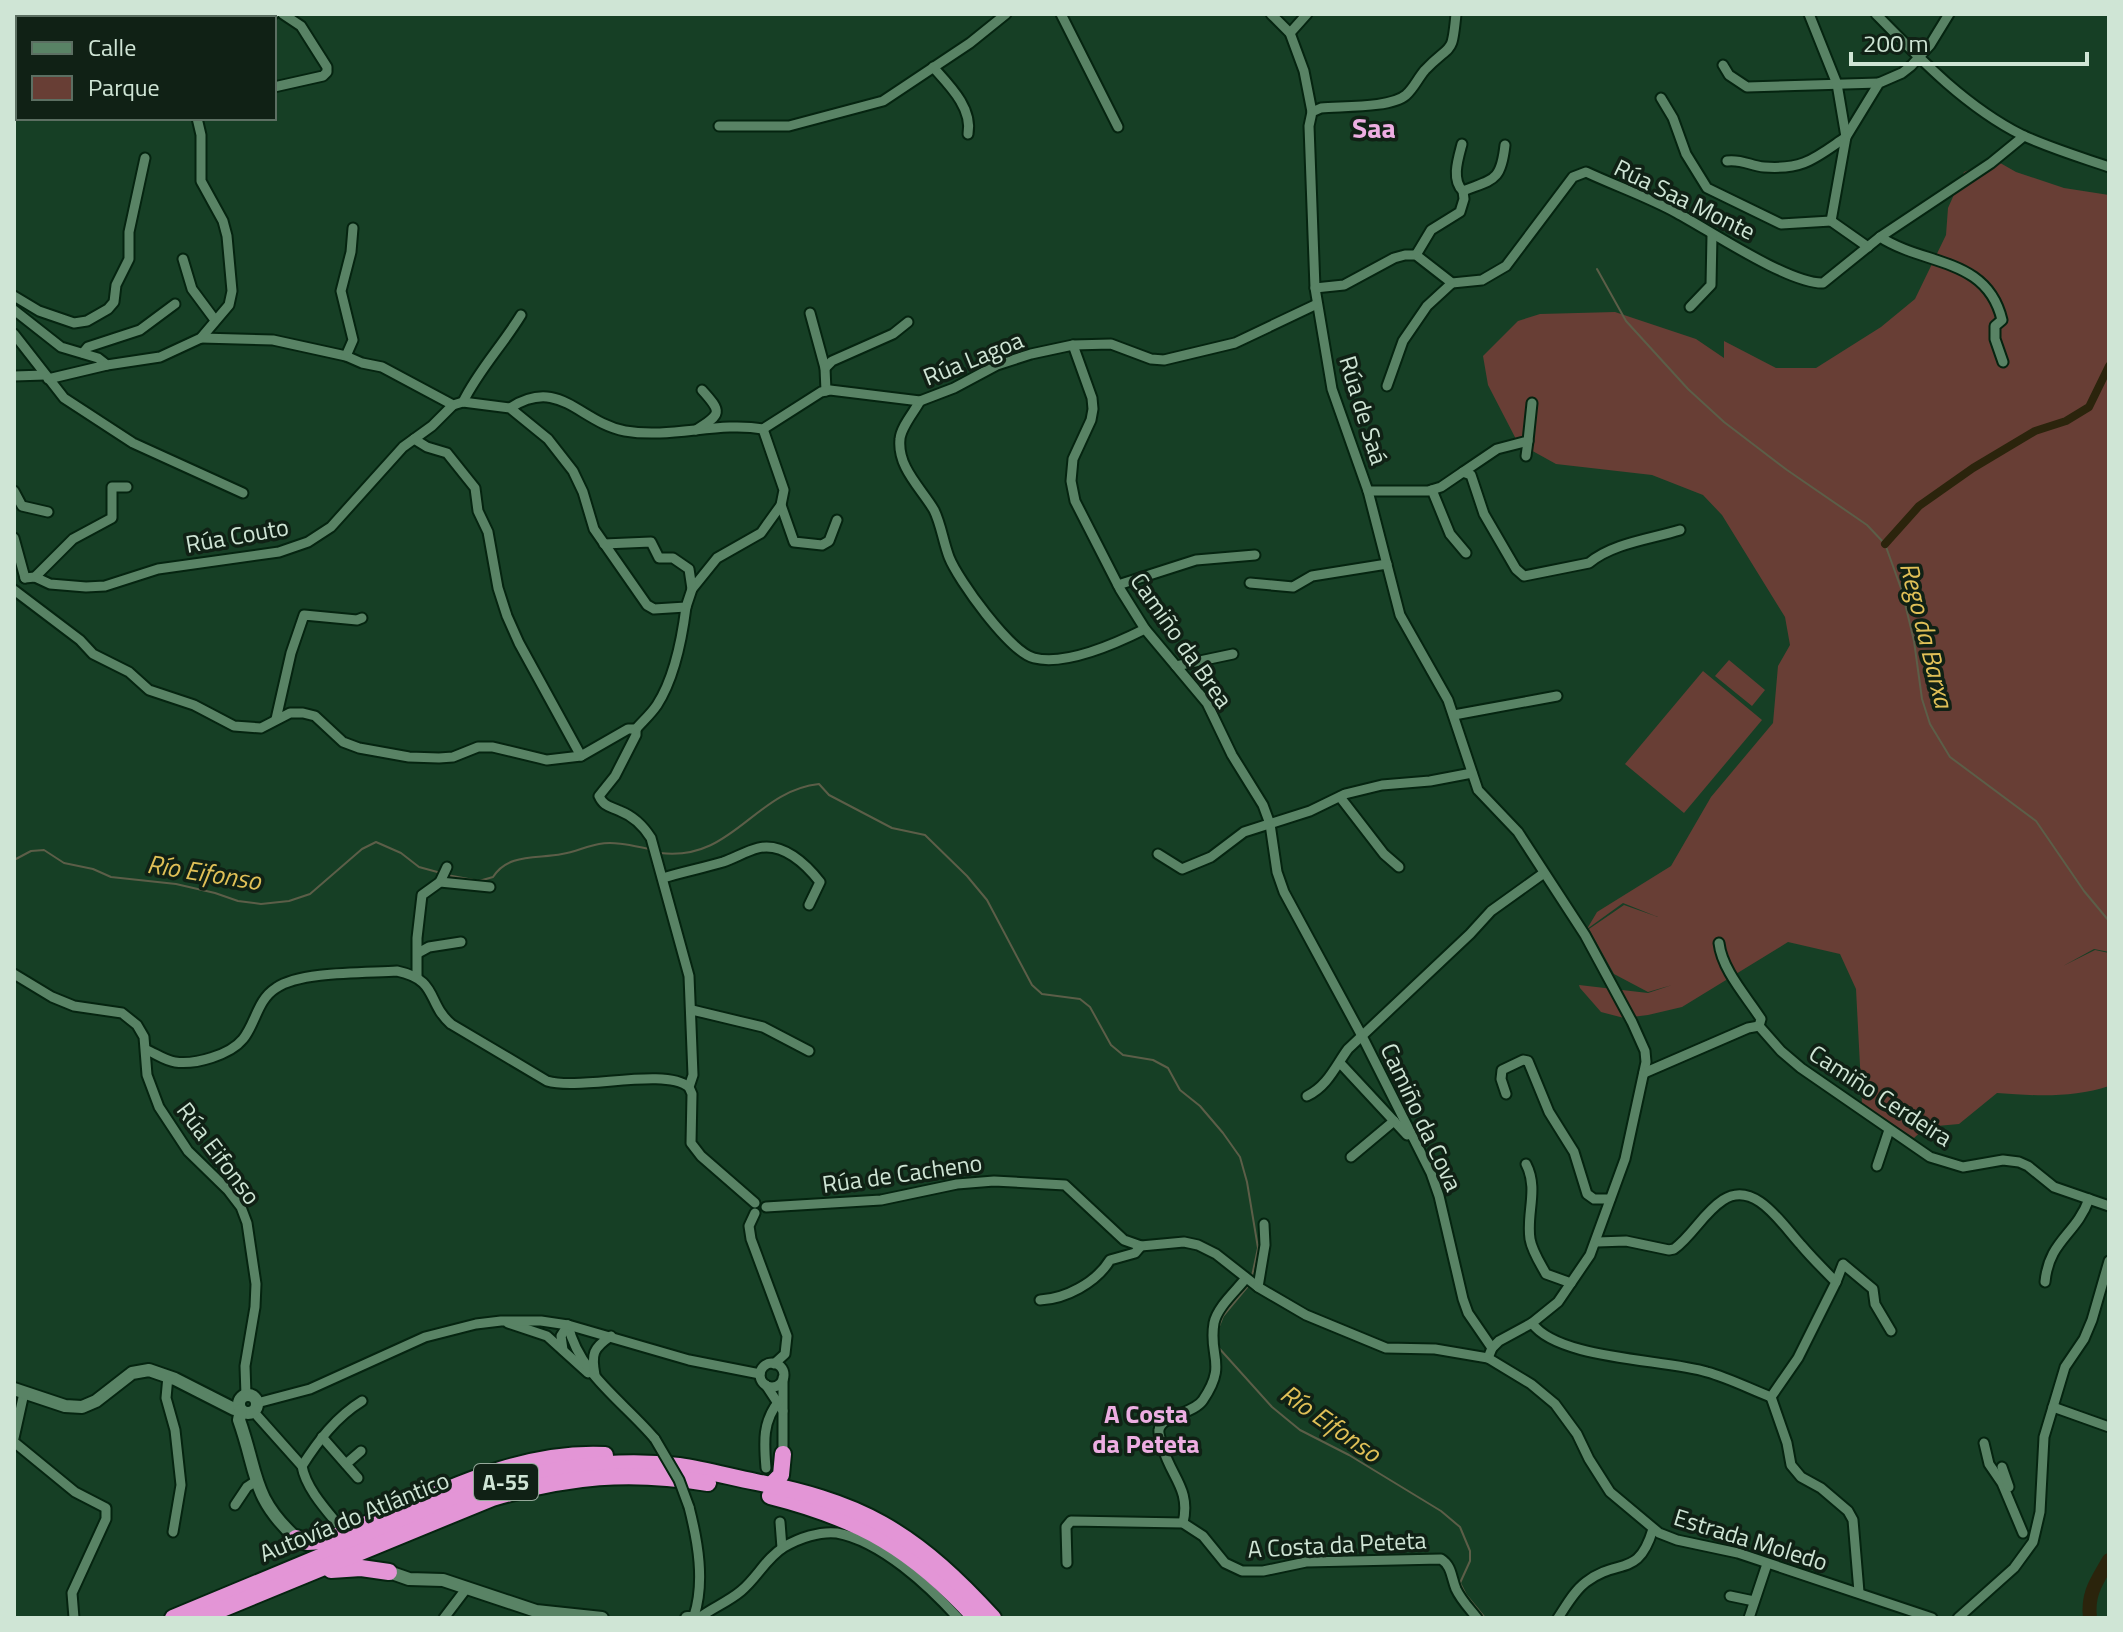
<svg xmlns="http://www.w3.org/2000/svg" width="2123" height="1632" viewBox="0 0 2123 1632" font-family="'Titillium Web',sans-serif">
  <style>
    .green { fill: #683e35 }
    .lines { fill: none; stroke-linecap: round; stroke-linejoin: round }
    .stream { stroke: #5c5e48; stroke-width: 2 }
    .canal { stroke: #2b240c; stroke-width: 8 }
    .river { stroke: #2b240c; stroke-width: 14 }
    .street-casing { stroke: #052410; stroke-width: 13 }
    .secondary-casing { stroke: #052410; stroke-width: 16 }
    .highway-casing { stroke: #052410; stroke-width: 20 }
    .street { stroke: #598365; stroke-width: 9 }
    .secondary { stroke: #598365; stroke-width: 12 }
    .highway { stroke: #e395d6; stroke-width: 16 }
    .street-bridge-casing { stroke: #052410; stroke-width: 13; stroke-linecap: butt }
    .street-bridge { stroke: #598365; stroke-width: 9 }
    .labels { text-anchor: middle; dominant-baseline: central; stroke-width: 7; stroke-linejoin: round; paint-order: stroke }
    .shield { fill: #102115; stroke: #96aa9b; stroke-width: 2 }
    .shield-label { font-size: 22px; font-weight: bold; fill: #cfe5d5 }
    .street-label { font-size: 24px; fill: #cfe5d5; stroke: #102115 }
    .water-label { font-size: 26px; font-style: italic; fill: #e0c057; stroke: #102115 }
    .neighbourhood-label { font-size: 26px; font-weight: bold; fill: #edaee2; stroke: #102115 }
    .quarter-label { font-size: 28px; font-weight: bold; fill: #edaee2; stroke: #102115 }
  </style>
  <rect width="100%" height="100%" fill="#163f25"/>
  <g class="green">
    <path d="M1995,160l21,12 48,16 45,7v757l-15,-3 -31,17 32,-16 14,3v133c-36,12 -74,10 -112,7l-38,31 -33,3 -12,11 -52,-34 -6,-115 -16,-35 -52,-12 -106,65 -34,8 -24,3 -23,-6 -21,-24 -1,-3 69,8 24,-8 -24,7 -34,-18 -25,-45 35,-24 34,12 -35,-14 -36,26 10,-17 74,-46 40,-69 62,-74 5,-57 12,-21 -5,-28 -63,-102 -19,-20 -51,-20 -96,-11 -38,-21 -30,-58 -5,-29 35,-35 22,-7 75,-2 81,27 28,19v-17l52,27h40l65,-41 34,-28 31,-64 2,-27 16,-36z"/>
    <path d="M1729,660l36,30 -13,16 -37,-30z"/>
    <path d="M1703,671l59,49 -78,93 -59,-49z"/>
  </g>
  <g class="lines">
    <g class="stream">
      <path d="M1597,269l29,52 62,68 36,33 63,48 80,55 18,19 17,47 12,50 8,58 8,25 20,33 86,64 48,70 25,30"/>
      <path d="M660,853c73,9 94,-62 159,-69l10,11 63,33 33,7 42,41 20,24 45,85 10,9 38,5 10,8 21,38 12,10 30,5 15,8 12,22 20,16 23,27 17,24 7,25 11,66 -6,28"/>
      <path d="M14,860l17,-9 13,-1 20,13 29,6 18,8 65,7 39,9 23,8 23,3 28,-3 21,-7 52,-45 14,-7 25,11 18,14 22,6"/>
      <path d="M447,875l32,6 14,-4c15,-24 44,-18 69,-23 13,-2 25,-8 37,-10 16,-3 35,2 51,5"/>
      <path d="M1218,1329l5,-13 25,-30"/>
      <path d="M1218,1347l54,60 28,23 49,25 92,56 19,16 10,24v10l-10,22 6,12 19,23"/>
    </g>
    <path class="canal" d="M1885,544l34,-38 54,-38 62,-37 31,-10 23,-14 20,-41"/>
    <path class="river" d="M2090,1618c-3,-25 7,-37 19,-58"/>
    <g class="street-casing">
      <g id="street">
        <path d="M1061,14l57,113"/>
        <path d="M1271,14l19,19 14,38 8,41"/>
        <path d="M1456,14c-4,43 -4,28 -31,56 -7,8 -11,18 -19,25 -15,13 -63,11 -85,13l-9,4 -3,14 6,162 17,101 36,102 32,124 48,85 30,90 40,42 67,103 47,87 13,29 1,11 -21,97 -35,96 -32,47 -26,21 -33,18 -7,7 -4,10"/>
        <path d="M1876,14c44,45 90,93 146,121 28,13 58,22 87,32"/>
        <path d="M14,15l8,3"/>
        <path d="M258,18l16,-4"/>
        <path d="M1290,33l17,-19"/>
        <path d="M1723,65l6,10 18,12 132,-4"/>
        <path d="M933,67c16,18 40,41 35,67"/>
        <path d="M14,86l1,1"/>
        <path d="M274,87l49,-11 4,-4v-5l-26,-41 -18,-12"/>
        <path d="M1661,98l12,20 13,36 21,34 74,36 50,-3"/>
        <path d="M719,126h70l94,-25 87,-58 36,-29"/>
        <path d="M1462,144c-4,15 -11,36 1,47"/>
        <path d="M1727,161c15,-2 24,5 37,6 40,3 51,-9 82,-30l-9,-53 -28,-70"/>
        <path d="M1880,237c45,29 107,20 122,83l-7,6v13l8,23"/>
        <path d="M1868,247l-37,-26 15,-84 33,-54 23,-10 9,-7 19,-21 19,-31"/>
        <path d="M1416,255l15,-25 29,-18 4,-13 -1,-8c30,-12 38,-9 42,-46"/>
        <path d="M183,259l9,30 23,31"/>
        <path d="M1315,288l29,-3 50,-27 11,-3h11l36,28 30,-3 24,-14 67,-89 13,-5c30,14 62,25 91,41 32,17 112,71 146,70l57,-46 111,-74 33,-27"/>
        <path d="M14,296l25,15 35,12 13,-2 21,-12 6,-7 2,-17 13,-26v-27l16,-74"/>
        <path d="M1690,307l21,-22 1,-50"/>
        <path d="M14,310l47,37 37,11 9,7"/>
        <path d="M810,313l15,55 1,23"/>
        <path d="M14,334l50,64 69,45 110,50"/>
        <path d="M201,338l72,2 73,16 16,7 20,4 71,38 10,-3 47,6 38,31 25,32 10,21 11,37 53,76 7,4 32,-2 6,-18 25,-31 44,-25 20,-28 3,-15 -21,-61"/>
        <path d="M1073,345l19,53 1,11 -2,11 -18,39 -2,22 4,20 45,88 25,40 62,74 25,52 31,50 7,19 7,48 7,20 78,144 69,137 8,23 24,103 5,14 24,35"/>
        <path d="M83,353l5,-6 52,-17 35,-26"/>
        <path d="M346,356l7,-16 -12,-49 10,-39 2,-24"/>
        <path d="M825,368l7,-7 61,-27 15,-12"/>
        <path d="M14,376l31,-1"/>
        <path d="M48,379l59,-14 53,-8 41,-19 28,-33 3,-14 -5,-55 -4,-15 -22,-40v-46l-4,-17"/>
        <path d="M1387,386l16,-45 24,-35 25,-23"/>
        <path d="M920,401c-6,11 -19,26 -20,38 -3,28 21,49 34,71 7,14 9,31 15,47 9,23 61,95 85,101 32,8 83,-15 111,-29"/>
        <path d="M463,402c15,-31 39,-56 58,-87"/>
        <path d="M510,408c50,-32 69,14 115,23 46,8 94,-10 138,-2l58,-37 9,-2 90,11 34,-13 43,-23 34,-11 42,-9 38,-1 40,15 13,1 71,-17 82,-39"/>
        <path d="M696,430c26,-16 26,-18 6,-40"/>
        <path d="M414,439l13,8 20,6 28,35 3,23 10,21 10,56 9,28 12,27 62,113"/>
        <path d="M1526,456l2,-15"/>
        <path d="M1463,472l34,-23 31,-8 4,-38"/>
        <path d="M1432,490l18,44 16,19"/>
        <path d="M14,491l8,15 26,6"/>
        <path d="M1368,491h60l13,-4 22,-15 8,3 13,39 32,55 8,7 65,-13c24,-20 62,-24 91,-33"/>
        <path d="M781,505l13,37 28,3 7,-4 8,-21"/>
        <path d="M14,538l11,40"/>
        <path d="M604,544l47,-2 8,16h14l16,11 3,20"/>
        <path d="M35,577l38,-38 39,-21v-31h15"/>
        <path d="M25,578l10,-1 15,7 36,3 19,-1 53,-17 121,-17 29,-10 23,-15 72,-80 29,-21 21,-21"/>
        <path d="M1250,583l43,4 19,-11 75,-12"/>
        <path d="M1118,585l78,-25 59,-5"/>
        <path d="M14,590l66,50 13,14 36,18 20,18 45,15 40,21 27,2 29,-15h13l12,3 28,26 16,6 50,9 30,1 14,-1 25,-10h15l54,13 34,-4 47,-27h8v6l-21,41 -16,20c5,11 11,10 21,15 13,5 24,16 31,27l38,138 4,99 -4,12 3,7 -1,49 10,13 54,47"/>
        <path d="M1176,666l57,-12"/>
        <path d="M1454,715l103,-19"/>
        <path d="M276,719l15,-66 13,-38 53,5 5,-2"/>
        <path d="M636,729c7,-8 15,-15 21,-24 18,-28 25,-66 29,-98"/>
        <path d="M1340,797l44,57 15,13"/>
        <path d="M1158,854l24,15 29,-12 33,-25 66,-21 35,-17 37,-9 48,-4 42,-8"/>
        <path d="M663,878c19,-6 40,-10 60,-16 12,-4 23,-11 35,-14 25,-6 48,16 62,34l-11,23"/>
        <path d="M440,882l7,-15"/>
        <path d="M1719,943c3,27 28,54 42,76l-2,7"/>
        <path d="M418,953l11,-6 32,-5"/>
        <path d="M14,974l38,23 22,9 48,7 15,12 7,12 3,38 12,32 29,44 40,39 13,17 6,16 9,61 -1,23 -10,59 1,29"/>
        <path d="M417,977v-39l5,-43 18,-13 50,5"/>
        <path d="M692,1010l71,17 46,24"/>
        <path d="M147,1050c9,4 19,11 28,12 20,3 55,-7 68,-23 13,-16 14,-39 33,-51 24,-17 91,-15 121,-17 42,9 29,31 54,53l96,57c33,10 117,-14 142,6"/>
        <path d="M1341,1064l66,71"/>
        <path d="M1644,1073l104,-45 11,-2 22,25 20,17 129,89 33,10 40,-7 16,2 9,4 26,21 55,19"/>
        <path d="M1506,1094l-5,-15 1,-9 21,-10 5,1 21,51 25,40 13,42 7,5h16"/>
        <path d="M1307,1096c21,-10 29,-31 41,-47l122,-115 21,-23 53,-38"/>
        <path d="M1351,1157l43,-36"/>
        <path d="M1526,1164c13,25 0,49 4,75 2,12 10,24 16,35l25,9"/>
        <path d="M1877,1166l12,-36"/>
        <path d="M766,1207l115,-7 76,-16 37,-3 71,4 59,55 17,6 43,-4 14,3 18,9 42,33 48,28 80,33 49,1 53,9 43,26 24,20 22,30 12,25 21,33 49,41 18,7 61,13 194,65"/>
        <path d="M755,1213l-6,13 2,13 36,97 -2,18 -11,10"/>
        <path d="M1836,1282l7,-18 30,25 2,15 16,27"/>
        <path d="M2045,1282c4,-42 31,-47 44,-83"/>
        <path d="M1258,1287l7,-42 -1,-21"/>
        <path d="M1040,1300c25,-1 56,-17 70,-40l25,-7 6,-7"/>
        <path d="M508,1323l39,13 41,37"/>
        <path d="M1532,1323c26,37 134,36 175,49 22,6 43,17 64,25l27,-39 38,-76c-12,-12 -24,-24 -35,-37 -18,-19 -46,-66 -78,-45 -20,13 -30,35 -49,49l-5,1 -43,-9 -29,1"/>
        <path d="M568,1325c11,49 56,77 87,114"/>
        <path d="M563,1350l-2,-14 7,-11"/>
        <circle cx="772" cy="1375" r="12"/>
        <path d="M595,1375c-4,-21 -2,-27 16,-39"/>
        <path d="M168,1376l-2,22 9,32 6,55 -8,47"/>
        <path d="M766,1385l17,26v43"/>
        <path d="M1771,1397l16,46 4,22 10,12 20,11 27,23 5,9 6,72"/>
        <path d="M257,1403l53,-14 115,-52 51,-13 25,-3h40l27,4 121,35 71,14"/>
        <path d="M2053,1407l56,20"/>
        <path d="M253,1411l49,55"/>
        <path d="M783,1411v-33"/>
        <path d="M322,1437l36,41"/>
        <path d="M14,1438l10,-45"/>
        <path d="M14,1442l61,50 31,16v11l-34,74 2,25"/>
        <path d="M1984,1443l5,21 13,19 21,50"/>
        <path d="M346,1464l15,-13"/>
        <path d="M2002,1467l7,20"/>
        <path d="M766,1468c-2,-25 -4,-46 13,-67"/>
        <path d="M235,1505l12,-18 9,-6"/>
        <path d="M689,1507c9,35 16,75 5,109"/>
        <path d="M780,1522l2,26"/>
        <path d="M1183,1523c8,-34 -12,-46 -20,-75 -1,-6 -5,-13 -4,-18 2,-15 35,-16 44,-30 25,-37 5,-43 11,-77 3,-16 23,-33 32,-45"/>
        <path d="M345,1533c-15,-19 -39,-43 -43,-67 16,-25 34,-49 60,-65"/>
        <path d="M1067,1563l-1,-36 5,-6 112,2 20,13 22,27 17,8h21l43,-9 135,-3c11,7 10,18 15,30 5,11 14,20 21,29"/>
        <path d="M1730,1596l24,5"/>
        <path d="M444,1618l22,-29"/>
        <path d="M699,1618c13,-10 29,-16 42,-27 16,-13 25,-33 43,-44 15,-9 36,-16 53,-14 44,8 92,53 121,85"/>
        <path d="M1558,1618c8,-12 16,-27 28,-36 33,-25 52,-3 67,-53"/>
        <path d="M1749,1618l18,-54"/>
        <path d="M1958,1618l56,-50 19,-26 7,-30 4,-75 21,-70 19,-28 8,-19 17,-59"/>
      </g>
    </g>
    <g class="secondary-casing">
      <g id="secondary">
        <path d="M14,1389l51,17 17,1 14,-6 36,-28 17,-3 26,9 59,30 5,-2"/>
        <circle cx="248" cy="1404" r="9"/>
        <path d="M241,1410l-2,10c19,53 12,77 57,118"/>
        <path d="M389,1572l20,7 34,1 93,31 66,7"/>
        <path d="M687,1618h10"/>
      </g>
    </g>
    <g class="highway-casing">
      <g id="highway">
        <path d="M771,1485l10,-10 2,-21"/>
        <path d="M770,1496c91,23 143,53 206,122"/>
        <path d="M296,1538l11,4 16,-1c94,-33 180,-91 282,-86"/>
        <path d="M331,1570l30,-2 28,4"/>
        <path d="M173,1618l315,-131c62,-19 125,-29 191,-21 26,4 52,11 77,16 44,9 87,20 126,42 43,24 78,58 111,94"/>
        <path d="M200,1618l292,-120c77,-22 136,-28 216,-15"/>
      </g>
    </g>
    <use href="#street" class="street"/>
    <use href="#secondary" class="secondary"/>
    <use href="#highway" class="highway"/>
    <g class="street-bridge-casing">
      <path id="street-bridge" d="M655,1439l24,41 10,27"/>
    </g>
    <use href="#street-bridge" class="street-bridge"/>
  </g>
  <g class="labels">
    <rect class="shield" x="474" y="1464" width="64" height="36" rx="6"/>
    <g class="shield-label">
      <text x="506" y="1482">A-55</text>
    </g>
    <g class="street-label">
      <text transform="translate(1685 199) rotate(26)">Rúa Saa Monte</text>
      <text transform="translate(973 358) rotate(-22)">Rúa Lagoa</text>
      <text transform="translate(1364 410) rotate(73)">Rúa de Saá</text>
      <text transform="translate(237 535) rotate(-10)">Rúa Couto</text>
      <text transform="translate(1182 640) rotate(55)">Camiño da Brea</text>
      <text transform="translate(1881 1095) rotate(33)">Camiño Cerdeira</text>
      <text transform="translate(1422 1117) rotate(65)">Camiño da Cova</text>
      <text transform="translate(219 1153) rotate(53)">Rúa Eifonso</text>
      <text transform="translate(902 1173) rotate(-8)">Rúa de Cacheno</text>
      <text transform="translate(354 1516) rotate(-22)">Autovía do Atlántico</text>
      <text transform="translate(1751 1539) rotate(17)">Estrada Moledo</text>
      <text transform="translate(1337 1544) rotate(-3)">A Costa da Peteta</text>
    </g>
    <g class="water-label">
      <text transform="translate(1927 635) rotate(76)">Rego da Barxa</text>
      <text transform="translate(204 872) rotate(9)">Río Eifonso</text>
      <text transform="translate(1331 1423) rotate(35)">Río Eifonso</text>
    </g>
    <g class="neighbourhood-label">
      <text x="1146" y="1413">A Costa<tspan x="1146" dy="30">da Peteta</tspan></text>
    </g>
    <g class="quarter-label">
      <text x="1374" y="127">Saa</text>
    </g>
  </g>
  <rect width="2123" height="1632" fill="none" stroke="#cfe5d5" stroke-width="32"/>
  <rect x="16" y="16" width="260" height="104" fill="#102115" stroke="#5c6f62" stroke-width="2"/>
  <rect x="32" y="42" width="40" height="12" fill="#598365" stroke="#5c6f62" stroke-width="2"/>
  <text x="88" y="56" font-size="24" fill="#cfe5d5">Calle</text>
  <rect x="32" y="76" width="40" height="24" fill="#683e35" stroke="#5c6f62" stroke-width="2"/>
  <text x="88" y="96" font-size="24" fill="#cfe5d5">Parque</text>
  <path d="M1851 52v12h236v-12" fill="none" stroke="#cfe5d5" stroke-width="4"/>
  <text x="1863" y="52" font-size="24" fill="#cfe5d5" stroke="#102115" stroke-width="6" paint-order="stroke">200 m</text>
</svg>
